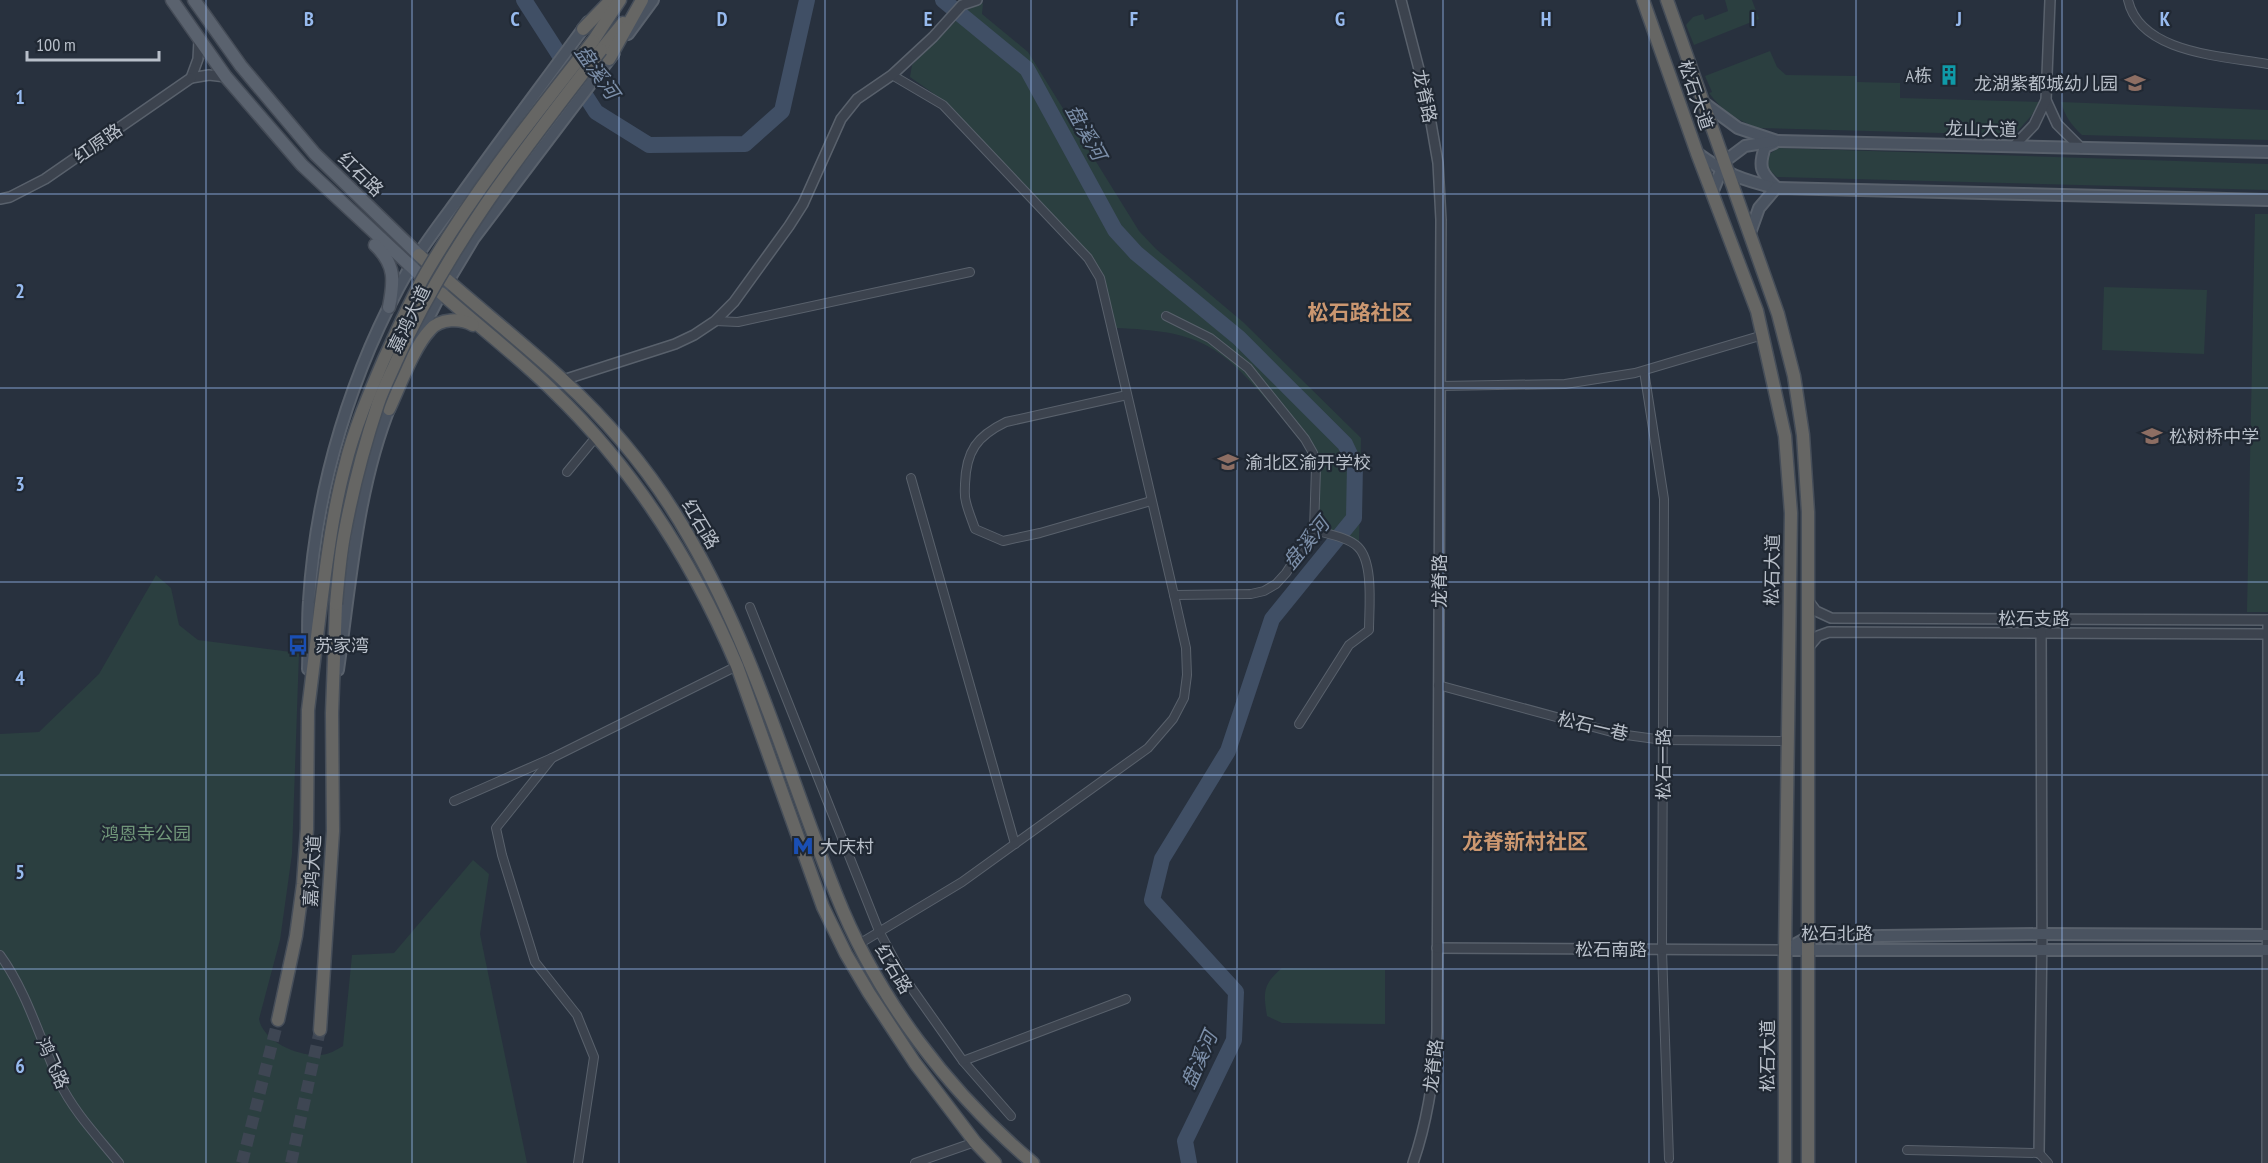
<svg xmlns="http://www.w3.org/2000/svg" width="2268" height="1163" viewBox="0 0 2268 1163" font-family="'PT Sans Narrow','Noto Sans SC',sans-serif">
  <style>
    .green { fill: #2b3f40 }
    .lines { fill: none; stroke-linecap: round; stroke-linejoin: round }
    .river { stroke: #404f65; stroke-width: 16 }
    .trunk-tunnel { stroke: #3e4653; stroke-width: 12; stroke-dasharray: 12 6; stroke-linecap: butt }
    .minor-casing { stroke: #59616c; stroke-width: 10 }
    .tertiary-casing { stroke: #59616c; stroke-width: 12 }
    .secondary-casing { stroke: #59616c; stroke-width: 14 }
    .primary-casing { stroke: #454c57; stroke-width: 15 }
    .trunk-casing { stroke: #464e59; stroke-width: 15 }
    .minor { stroke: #3c434e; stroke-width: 8 }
    .tertiary { stroke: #3c434e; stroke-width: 9 }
    .secondary { stroke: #4a5360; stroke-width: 10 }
    .primary { stroke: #5a626e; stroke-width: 12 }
    .trunk { stroke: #666664; stroke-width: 12 }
    .trunk-bridge-casing { stroke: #464e59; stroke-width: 15; stroke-linecap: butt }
    .trunk-bridge { stroke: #666664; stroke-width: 12 }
    .grid { fill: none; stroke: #97baee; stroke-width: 1.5; stroke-opacity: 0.55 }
    .labels { text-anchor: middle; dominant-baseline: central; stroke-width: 4.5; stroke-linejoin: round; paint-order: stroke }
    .poi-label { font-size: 18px; fill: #b8bfc9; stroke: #202833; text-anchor: start }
    .street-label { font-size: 18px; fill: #b8bfc9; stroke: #202833 }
    .park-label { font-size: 18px; fill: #71977a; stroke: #202833 }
    .water-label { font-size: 20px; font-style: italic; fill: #7c8fa9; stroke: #202833 }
    .quarter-label { font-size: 21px; font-weight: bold; fill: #cb9770; stroke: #202833 }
    .grid-label { font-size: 20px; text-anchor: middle; font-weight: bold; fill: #97baee; stroke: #202833; stroke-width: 4.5; stroke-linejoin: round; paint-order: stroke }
  </style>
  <rect width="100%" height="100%" fill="#28313e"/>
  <g class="green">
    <path d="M1725,0h27l7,19 -65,26 -8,-20 7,-8 10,-3 2,6 23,-9z"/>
    <path d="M983,3l-1,11 46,38 111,179 17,18 87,73 118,116 -2,103 -49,-14c1,-23 7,-52 -2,-73 -7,-19 -23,-33 -36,-48 -53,-63 -74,-75 -157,-78l-12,-50 -159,-177 -34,-24 2,-12 55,-55z"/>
    <path d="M1770,51l7,16 9,8 71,1v6l43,1v15l139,4 -7,13 -18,20 -256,-7c-21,-8 -36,-17 -49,-35l3,-1 -7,-16z"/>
    <path d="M2061,102l207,8v30l-186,-5c-11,-10 -17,-19 -21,-33z"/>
    <path d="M1778,148l490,16v26l-491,-13 -9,-8v-14z"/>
    <path d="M2255,214h13v398h-21z"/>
    <path d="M2104,287l103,3 -3,64 -102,-4z"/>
    <path d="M156,575l15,13 8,37 19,15 101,13 -7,201 -12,86 -21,79c4,23 41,38 62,36 9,-1 15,-5 22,-9l9,-91 42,-2 79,-93 16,14 -9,60 47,229h-527v-429l39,-2 60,-58z"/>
    <path d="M1282,968l103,2v54l-103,-1 -15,-7c-4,-24 -4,-32 15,-48z"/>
  </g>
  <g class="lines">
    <g class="river">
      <path d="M524,0l72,112 53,33 96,-1 37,-33 25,-111"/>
      <path d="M943,0l84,69 88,161 21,23 103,85 106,106 10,21 -1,53 -82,101 -44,132 -66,108 -10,41 84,92 -2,48 -49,101 4,22"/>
    </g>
    <g class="trunk-tunnel">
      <path d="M242,1163l36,-143"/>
      <path d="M291,1163l29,-133"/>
    </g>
    <g class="minor-casing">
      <g id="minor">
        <path d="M2128,0c12,54 96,56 140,64"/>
        <path d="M1166,316l44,22 38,30 57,71 8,14 3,15 -2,62 -28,43 -10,11 -12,7 -13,3 -77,1"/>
        <path d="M715,321l23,1 232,-50"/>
        <path d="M1644,371l20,128 -2,451 7,209"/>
        <path d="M1440,386l125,-2 70,-11 128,-38"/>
        <path d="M1127,395l-121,27c-29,14 -40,29 -41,62 0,6 -1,12 1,18 2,9 6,18 9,27l28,12 37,-8 111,-32"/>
        <path d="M567,472l29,-35"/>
        <path d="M911,478l104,366"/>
        <path d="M750,607l129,324 24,45 60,85 48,55"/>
        <path d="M1438,685l181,49 44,6 126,1"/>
        <path d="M1299,724l50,-79 20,-15c0,-22 5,-67 -11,-83 -10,-10 -31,-13 -44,-17"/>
        <path d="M552,758l-56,70 6,27 33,107 42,53 17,42 -16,106"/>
        <path d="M454,801l98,-43 185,-92"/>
        <path d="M859,944l103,-62 186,-134 25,-29 11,-21 3,-23 -1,-27 -12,-53 -74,-317 -12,-20 -145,-153 -51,-30"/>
        <path d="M0,955c27,37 40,84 59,126 14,30 39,56 60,82"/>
        <path d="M963,1061l163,-62"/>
        <path d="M1907,1150l132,3 9,10"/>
        <path d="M915,1163l60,-21"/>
      </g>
    </g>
    <g class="tertiary-casing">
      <g id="tertiary">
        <path d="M1401,0l26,100 11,63 3,57 -4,812c-3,45 -9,88 -24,131"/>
        <path d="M199,40l-1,19 -7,19 18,-3 17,2"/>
        <path d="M2046,100l11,24 24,24"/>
        <path d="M2014,146l20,-21 12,-25 4,-100"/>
        <path d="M0,199l10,-2 35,-18 146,-101"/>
        <path d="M563,380l112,-36 19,-9 21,-14 19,-19 55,-76 14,-22 38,-85 16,-20 35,-24 41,-38 29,-32 15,-5"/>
        <path d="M1807,599l9,12 15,7 437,2"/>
        <path d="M1807,649l11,-13 11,-4 439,2"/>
        <path d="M1437,948l348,2"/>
        <path d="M2039,1153l3,-219 -1,-316"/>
        <path d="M2267,1163l1,-543"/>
      </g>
    </g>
    <g class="secondary-casing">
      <g id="secondary">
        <path d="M628,34l25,-34"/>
        <path d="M1704,103l34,25 39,13 491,11"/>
        <path d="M1774,143l-9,4c-7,20 -4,26 11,40"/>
        <path d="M1697,153c29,21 45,27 79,35"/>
        <path d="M1712,193l13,-32 20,-15 29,-5"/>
        <path d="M1750,233l9,-25 17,-20 492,12"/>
        <path d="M416,342l25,-49 33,-55 140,-185"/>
        <path d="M308,669c1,-22 -1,-45 1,-68 7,-115 43,-232 100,-332 15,-25 33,-48 50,-71 42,-59 86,-117 129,-176"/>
        <path d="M338,670c13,-89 19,-183 53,-266"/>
        <path d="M1785,950l23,-13 234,-3 226,1"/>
        <path d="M1785,950h483"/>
      </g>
    </g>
    <g class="primary-casing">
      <g id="primary">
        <path d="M172,0l54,77 76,88 129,120"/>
        <path d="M194,0l47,66 74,88 104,101"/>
        <path d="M375,245c21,20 19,36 14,62"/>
      </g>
    </g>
    <g class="trunk-casing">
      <g id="trunk">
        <path d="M1643,0l54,153 60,158 28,125 6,77 -6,437v213"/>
        <path d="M1667,0l111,314 16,62 9,59 5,77v651"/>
        <path d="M583,29l28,-29"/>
        <path d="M593,41l27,-41"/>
        <path d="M601,50l22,-27"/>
        <path d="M609,59l33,-59"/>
        <path d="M419,255c47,43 97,82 144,125 49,45 93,99 126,157 65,112 99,237 147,357 41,104 112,197 197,269"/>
        <path d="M441,293c37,33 78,64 113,99 80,77 140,172 183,274l86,241 23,47 23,39 46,70 60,79 20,21"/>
        <path d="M389,409c11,-23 24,-61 41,-79 10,-12 31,-12 43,-5"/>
        <path d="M278,1020l18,-84 7,-52 4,-55 1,-119 13,-106"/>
        <path d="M320,1030l13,-199 -1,-118 4,-109"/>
      </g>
    </g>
    <use href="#minor" class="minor"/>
    <use href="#tertiary" class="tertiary"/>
    <use href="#secondary" class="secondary"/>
    <use href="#primary" class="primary"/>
    <use href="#trunk" class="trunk"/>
    <g class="trunk-bridge-casing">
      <g id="trunk-bridge">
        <path d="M321,604c6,-46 12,-93 24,-138 9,-37 24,-72 39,-107 13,-28 26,-58 42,-86 47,-81 109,-158 167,-232"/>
        <path d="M336,604c2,-23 4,-46 8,-68 8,-44 20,-90 34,-132 5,-15 12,-28 18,-42 50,-114 129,-214 205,-312"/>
      </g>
    </g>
    <use href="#trunk-bridge" class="trunk-bridge"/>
  </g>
  <path class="grid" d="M206,0v1163M412,0v1163M619,0v1163M825,0v1163M1031,0v1163M1237,0v1163M1443,0v1163M1649,0v1163M1856,0v1163M2062,0v1163M0,194h2268M0,388h2268M0,582h2268M0,775h2268M0,969h2268"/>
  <defs>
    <g id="building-bare" transform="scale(1.62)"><path d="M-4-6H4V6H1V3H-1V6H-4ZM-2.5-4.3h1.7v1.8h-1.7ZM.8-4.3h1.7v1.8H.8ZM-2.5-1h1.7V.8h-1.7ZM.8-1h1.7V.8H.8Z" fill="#0f9aa8" stroke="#202833" stroke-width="2.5" paint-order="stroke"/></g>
    <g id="school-bare" transform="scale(1.62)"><path d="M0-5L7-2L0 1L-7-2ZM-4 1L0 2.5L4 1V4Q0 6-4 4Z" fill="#8d6e63" stroke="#202833" stroke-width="2.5" paint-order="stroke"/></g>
    <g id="bus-bare" transform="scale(1.62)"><path d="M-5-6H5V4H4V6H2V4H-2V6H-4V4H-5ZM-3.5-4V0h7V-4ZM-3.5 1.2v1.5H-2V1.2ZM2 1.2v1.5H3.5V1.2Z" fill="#1a4fb4" stroke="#202833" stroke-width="2.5" paint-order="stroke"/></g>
    <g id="metro-bare" transform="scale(1.62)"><path d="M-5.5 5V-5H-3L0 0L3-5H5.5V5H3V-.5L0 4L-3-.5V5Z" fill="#1a4fb4" stroke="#202833" stroke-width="2.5" paint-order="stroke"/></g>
  </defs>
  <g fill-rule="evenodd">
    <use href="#building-bare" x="1949" y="75"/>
    <use href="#school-bare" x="2135" y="83"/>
    <use href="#school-bare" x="2152" y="436"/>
    <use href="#school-bare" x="1228" y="462"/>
    <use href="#bus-bare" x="298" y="645"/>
    <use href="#metro-bare" x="803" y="846"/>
  </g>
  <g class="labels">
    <g class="poi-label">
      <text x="1932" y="75" text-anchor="end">A栋</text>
      <text x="2118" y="83" text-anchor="end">龙湖紫都城幼儿园</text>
      <text x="2169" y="436">松树桥中学</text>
      <text x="1245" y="462">渝北区渝开学校</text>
      <text x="315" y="645">苏家湾</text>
      <text x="820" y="846">大庆村</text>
    </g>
    <g class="street-label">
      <text transform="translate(1696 95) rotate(71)">松石大道</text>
      <text transform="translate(1425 96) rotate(78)">龙脊路</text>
      <text transform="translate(1981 129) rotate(1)">龙山大道</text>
      <text transform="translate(98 143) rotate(-35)">红原路</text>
      <text transform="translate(361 174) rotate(44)">红石路</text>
      <text transform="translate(409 319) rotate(-64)">嘉鸿大道</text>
      <text transform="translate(701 524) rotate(59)">红石路</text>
      <text transform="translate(1772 570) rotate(-89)">松石大道</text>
      <text transform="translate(1439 581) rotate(-90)">龙脊路</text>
      <text x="2034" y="618">松石支路</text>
      <text transform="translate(1593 726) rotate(13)">松石一巷</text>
      <text transform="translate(1663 764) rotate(-90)">松石一路</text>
      <text transform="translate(312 871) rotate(-87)">嘉鸿大道</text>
      <text x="1837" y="933">松石北路</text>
      <text x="1611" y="949">松石南路</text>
      <text transform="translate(894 969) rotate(59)">红石路</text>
      <text transform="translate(1767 1056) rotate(-90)">松石大道</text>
      <text transform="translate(53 1063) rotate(66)">鸿飞路</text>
      <text transform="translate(1433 1066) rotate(-84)">龙脊路</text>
    </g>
    <g class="park-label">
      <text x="146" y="833">鸿恩寺公园</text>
    </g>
    <g class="water-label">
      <text transform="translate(597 72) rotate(55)">盘溪河</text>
      <text transform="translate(1086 132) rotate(61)">盘溪河</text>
      <text transform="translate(1306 543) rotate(-51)">盘溪河</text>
      <text transform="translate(1199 1060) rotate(-66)">盘溪河</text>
    </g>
    <g class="quarter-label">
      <text x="1360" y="312">松石路社区</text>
      <text x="1525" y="841">龙脊新村社区</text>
    </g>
  </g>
  <g class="grid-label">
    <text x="309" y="26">B</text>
    <text x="515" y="26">C</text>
    <text x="722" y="26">D</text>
    <text x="928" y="26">E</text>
    <text x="1134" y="26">F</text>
    <text x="1340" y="26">G</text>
    <text x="1546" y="26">H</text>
    <text x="1753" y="26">I</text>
    <text x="1959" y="26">J</text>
    <text x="2165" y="26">K</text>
    <text x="20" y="104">1</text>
    <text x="20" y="298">2</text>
    <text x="20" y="491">3</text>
    <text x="20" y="685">4</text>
    <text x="20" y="879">5</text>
    <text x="20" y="1073">6</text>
  </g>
  <path d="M27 51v9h132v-9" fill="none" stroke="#b8bfc9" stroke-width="3"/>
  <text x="36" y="51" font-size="18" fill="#b8bfc9" stroke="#202833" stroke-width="4.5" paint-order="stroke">100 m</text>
</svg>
